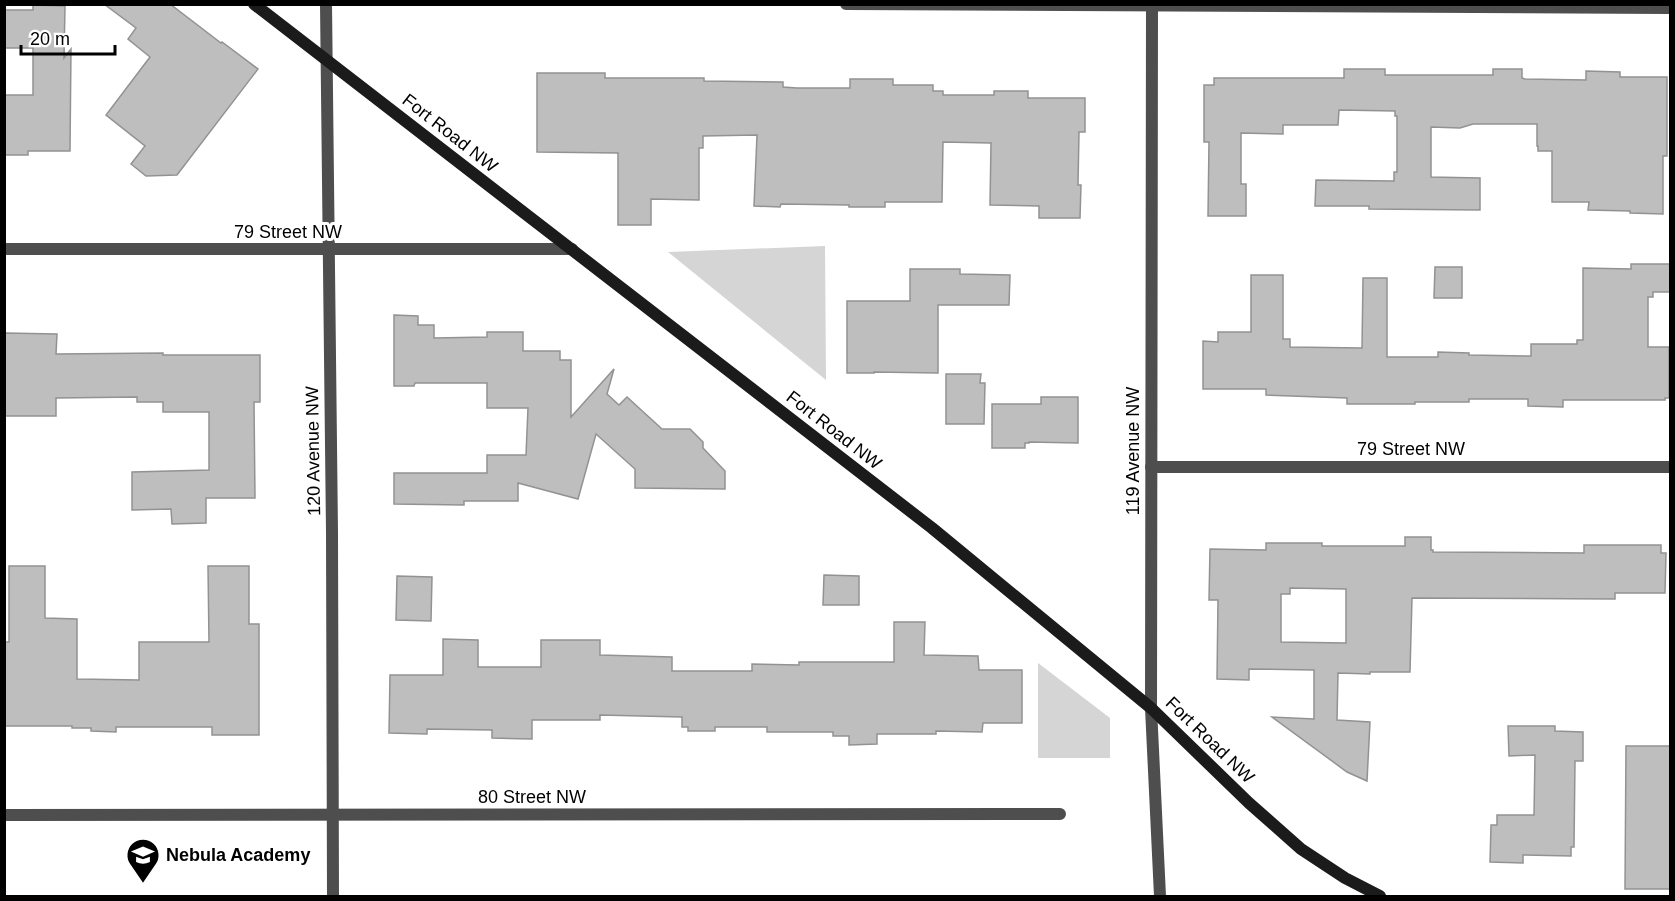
<svg xmlns="http://www.w3.org/2000/svg" width="1675" height="901" viewBox="0 0 1675 901" font-family="Arial,sans-serif">
  <style>
    .green { fill: #d5d5d5 }
    .building { fill: #bebebe; stroke: #929292; stroke-width: 1.5; fill-rule: evenodd }
    .lines { fill: none; stroke-linecap: round; stroke-linejoin: round }
    .street { stroke: #4e4e4e; stroke-width: 12 }
    .secondary { stroke: #1b1b1b; stroke-width: 12 }
    .labels { text-anchor: middle; dominant-baseline: central; stroke-width: 6; stroke-linejoin: round; paint-order: stroke }
    .street-label { font-size: 18px; fill: #000; stroke: #fff }
    .poi-label { font-size: 18px; font-weight: bold; fill: #000; stroke: #fff; text-anchor: start }
  </style>
  <rect width="100%" height="100%" fill="#fff"/>
  <g class="green">
    <path d="M825,246l1,134 -158,-128z"/>
    <path d="M1038,663l72,55v40h-72z"/>
  </g>
  <g class="building">
    <path d="M104,4h66l51,39 1,-1 36,27 -81,106 -31,1 -15,-12 14,-18 -39,-31 44,-58 -22,-18 8,-11z"/>
    <path d="M33,5l32,1 -1,52 7,-9 -1,102h-42v4h-24v-60h29v-47h-29v-38h29z"/>
    <path d="M1344,69h41v6h108v-6h29v9l3,1 61,1v-9l34,1v5h47v79h-4v58l-33,-1v-2l-42,-1 1,-8h-37v-51h-14v-5h-1v-22h-64l-13,4 -29,-1v50l49,1v32l-111,-1v-3h-54l1,-26 78,1v-9h3v-56h-2v-5l-56,-1 -1,15h-55v9l-42,-1v51h5v32h-38l1,-74h-5v-57h10v-7h130z"/>
    <path d="M537,73h68v5h99v3l79,1v5l14,1h53v-9h43v6h40v6h10v4h51v-4h34v7h57v34h-6l-1,53h3l-1,33h-41v-12l-49,-1 1,-62 -48,-1 -1,60h-57v5h-36v-2l-68,-1 -1,3 -26,-1 3,-71 -54,1v12h-4v52l-48,-1v26h-33v-72l-81,-1z"/>
    <path d="M1631,264h40v28h-18v5h-5v50h21v51h-4v2h-102v7l-35,-1v-7h-59v3h-54v2h-68v-6l-81,-3v-6h-63v-48l15,1v-10h33v-57h32v64h7v8l72,1 1,-70h24v79h51v-5l31,1v2l59,1h3v-12h46v-4h6v-72l48,1z"/>
    <path d="M1435,267h27v31h-28z"/>
    <path d="M910,269h50v5l50,1 -1,30h-71v68l-64,-1v1h-27v-72h63z"/>
    <path d="M394,315l24,1v9h16v13l53,-1v-5h36v19h37v9h11v57l43,-48 -7,25 12,11 8,-8 35,32h28l13,13v6l22,23v18l-90,-1v-19l-39,-35 -18,65 -60,-16v18h-54v4l-70,-1v-31h93v-18h39l2,-47h-41v-25h-72l-1,3h-20z"/>
    <path d="M4,333l53,1 -1,20 107,-1v2h97v47h-6l1,96h-49v25l-34,1 -1,-15 -39,1v-38l77,-2v-58h-46v-10h-26v-5l-81,1v18h-52z"/>
    <path d="M946,374h35l-1,9h5l-1,41h-38z"/>
    <path d="M1041,397h37v46l-49,-1v1h-4v5h-33v-44h49z"/>
    <path d="M1405,537h26v13h2v2l151,1v-8h77v8h5l-1,40h-50v6l-203,-1 -2,74h-40v2l-32,-1 -1,47 33,2 -3,59 -20,-9 -75,-55 42,2v-49l-65,-1v11l-32,-1 1,-79h-9l1,-51 56,1v-7h56v3h83zM1290,588l56,1v54l-65,-1v-48h9z"/>
    <path d="M9,566h36v52l32,1v60l62,1v-38h70l-1,-76h41v58h10v111h-47v-8h-96v5l-25,-1v-3h-19v-2h-68v-84h5z"/>
    <path d="M824,575l35,1v29h-36z"/>
    <path d="M397,576l35,1 -1,44 -35,-1z"/>
    <path d="M894,622h31l-1,33 54,1 1,14h43v53h-39l-1,9 -46,-1v3h-59v10l-28,1v-9h-16v-4h-66v-5h-52v4h-27v-4h-6v-10l-82,-2v5h-68v19l-40,-1v-8l-65,-1v5l-38,-1 1,-58h53v-36l35,1v27h63v-27h59v15l72,2v14h80v-7l47,1v-3h95z"/>
    <path d="M1508,726h47v5l28,1v29h-8l-1,86h-3v9l-48,-1v8l-33,-1 1,-37h6v-10h37l1,-60 -26,1z"/>
    <path d="M1626,746h45v143h-46z"/>
  </g>
  <g class="lines">
    <g class="street">
      <path d="M326,4l6,529 1,363"/>
      <path d="M846,4l824,4"/>
      <path d="M1152,4l-1,704 9,188"/>
      <path d="M4,249h568"/>
      <path d="M1151,467h519"/>
      <path d="M4,815l1056,-1"/>
    </g>
    <path class="secondary" d="M254,4l678,524 219,180 98,95 52,46 44,29 35,18"/>
  </g>
  <defs>
    <g id="school-pin" transform="scale(1.725)"><path d="M0 17L-7.5 6A9.5 9.5 0 1 1 7.5 6Z" fill="#000" stroke="#fff"/><path d="M0-5L7-2L0 1L-7-2ZM-4 1L0 2.5L4 1V4Q0 6-4 4Z" fill="#fff"/></g>
  </defs>
  <g fill-rule="evenodd">
    <use href="#school-pin" x="143" y="855"/>
  </g>
  <g class="labels">
    <g class="street-label">
      <text transform="translate(450 133) rotate(38)">Fort Road NW</text>
      <text x="288" y="232">79 Street NW</text>
      <text transform="translate(834 430) rotate(38)">Fort Road NW</text>
      <text x="1411" y="449">79 Street NW</text>
      <text transform="translate(313 451) rotate(-91)">120 Avenue NW</text>
      <text transform="translate(1133 451) rotate(-90)">119 Avenue NW</text>
      <text transform="translate(1210 740) rotate(44)">Fort Road NW</text>
      <text x="532" y="797">80 Street NW</text>
    </g>
    <g class="poi-label">
      <text x="166" y="855">Nebula Academy</text>
    </g>
  </g>
  <rect width="1675" height="901" fill="none" stroke="#000000" stroke-width="12"/>
  <path d="M21 45v9h94v-9" fill="none" stroke="#000000" stroke-width="3"/>
  <text x="30" y="45" font-size="18" fill="#000000" stroke="#ffffff" stroke-width="4.5" paint-order="stroke">20 m</text>
</svg>
